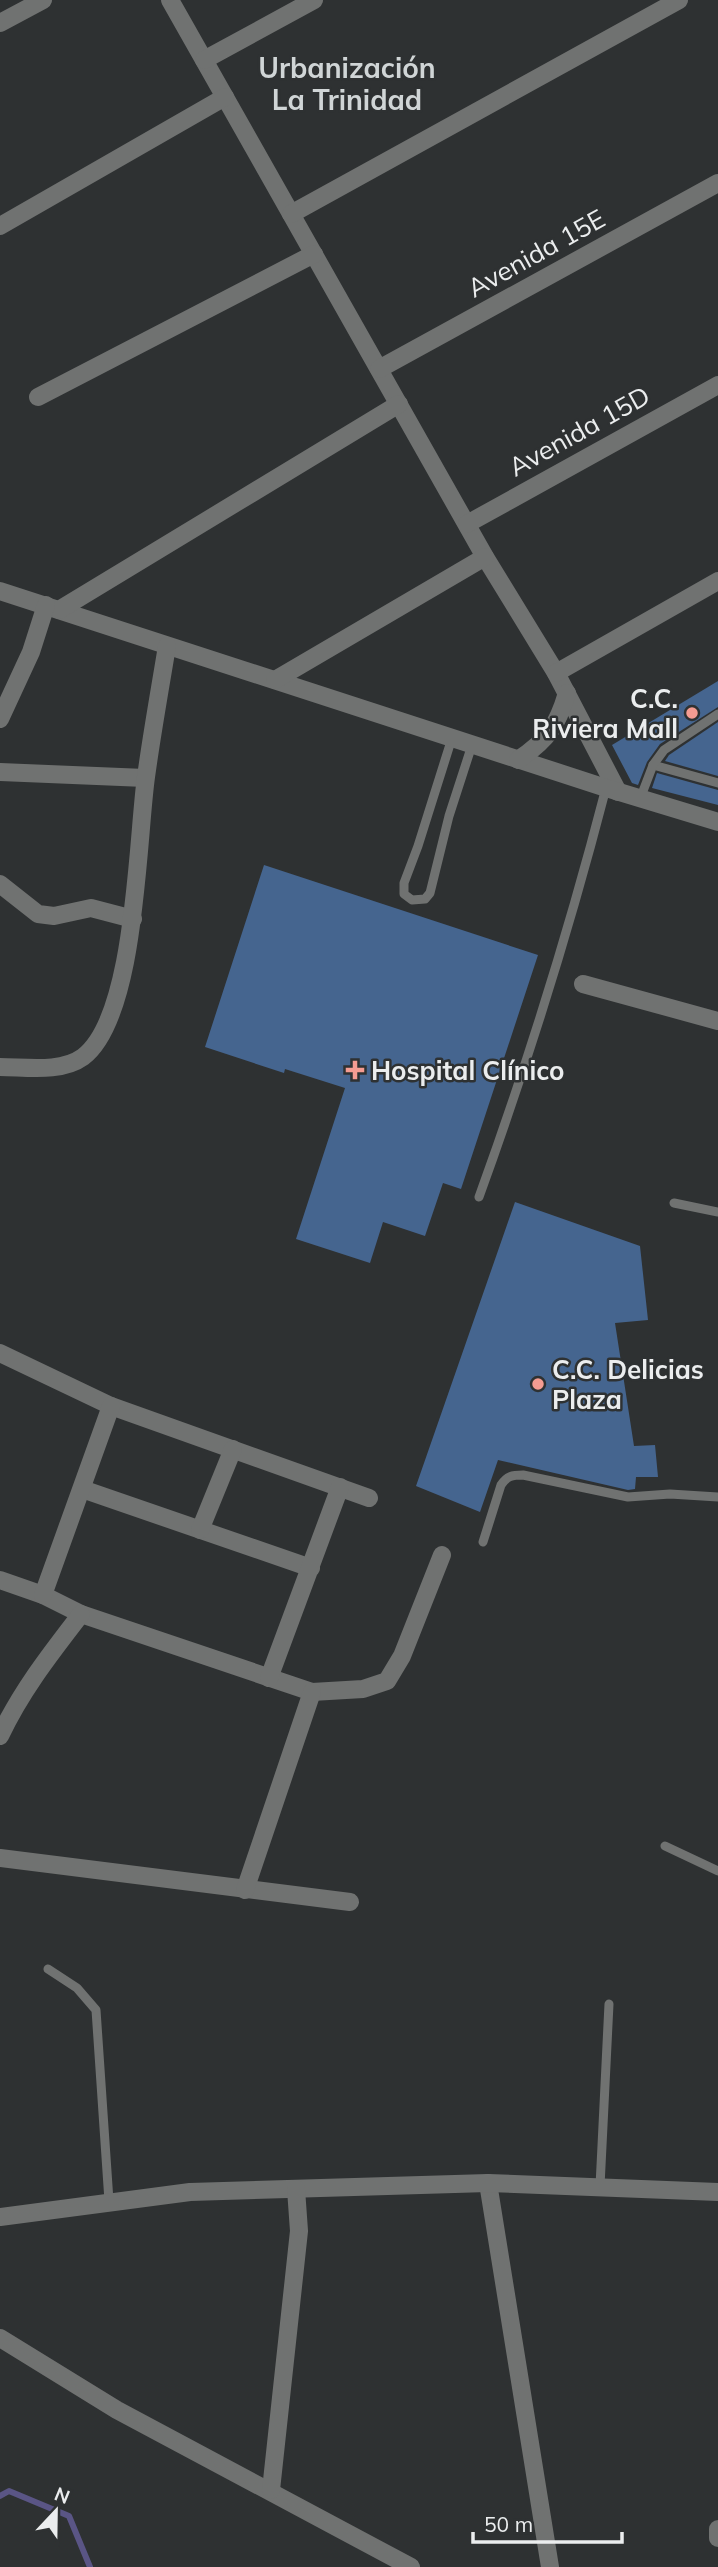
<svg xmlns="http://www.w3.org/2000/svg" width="718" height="2567" viewBox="0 0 718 2567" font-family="Mulish,sans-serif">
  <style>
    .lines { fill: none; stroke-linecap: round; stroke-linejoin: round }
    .stream { stroke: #5a5585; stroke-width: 6 }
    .building { fill: #45658f }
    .service { stroke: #707271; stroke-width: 9 }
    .minor { stroke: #707271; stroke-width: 18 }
    .poi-dot { fill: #f59c92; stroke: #2e3132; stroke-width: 2.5 }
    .labels { text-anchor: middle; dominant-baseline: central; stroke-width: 5; stroke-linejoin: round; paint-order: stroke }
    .street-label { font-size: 26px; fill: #ebedee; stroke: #2e3132 }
    .poi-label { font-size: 26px; font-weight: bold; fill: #ebedee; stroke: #2e3132; text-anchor: start }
    .neighbourhood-label { font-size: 28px; font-weight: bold; fill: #d0d5d6; stroke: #2e3132 }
  </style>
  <rect width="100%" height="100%" fill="#2e3132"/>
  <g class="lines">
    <path class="stream" d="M0,2496l9,-5 60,25 21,51"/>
  </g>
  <g class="building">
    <path d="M718,681v26l-58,37 -13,18 -9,23 -6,-2 -20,-38z"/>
    <path d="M718,722v54l-53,-15 4,-6z"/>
    <path d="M657,773l61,17v15l-66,-17z"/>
    <path d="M264,865l274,90 -77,234 -18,-6 -18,53 -42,-14 -13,41 -74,-24 49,-151 -60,-19 -1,4 -79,-26z"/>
    <path d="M515,1202l125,44 8,74 -33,3 19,123 21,-1 3,32h-22l-1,12 -7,1 -130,-30 -18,52 -64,-26z"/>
  </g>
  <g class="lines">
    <g class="service">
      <path d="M452,738l-34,108 -14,37v11l8,6 13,-1 5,-6 19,-77 23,-71"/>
      <path d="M653,765l65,18"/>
      <path d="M640,799l13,-34 11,-15 54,-36"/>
      <path d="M479,1197c49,-135 91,-270 127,-409"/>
      <path d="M674,1203l44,9"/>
      <path d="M483,1542l18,-57c6,-9 11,-10 22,-10l105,22 42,-3 48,3"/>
      <path d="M665,1846l53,25"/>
      <path d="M48,1969l29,19 19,22 13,191"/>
      <path d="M600,2186l9,-182"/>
    </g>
    <g class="minor">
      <path d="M170,0l315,557 71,116 62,119"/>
      <path d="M0,23l43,-23"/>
      <path d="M204,60l110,-60"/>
      <path d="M291,214l388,-214"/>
      <path d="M0,226l225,-129"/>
      <path d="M379,369l339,-186"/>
      <path d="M38,397l276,-143"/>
      <path d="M467,524l251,-139"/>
      <path d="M0,591l606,197 112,34"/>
      <path d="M59,610l340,-206"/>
      <path d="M556,673l162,-92"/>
      <path d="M275,680l210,-123"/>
      <path d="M0,719l31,-67 15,-47"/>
      <path d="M518,760c29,-20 39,-33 49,-67"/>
      <path d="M0,772l145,6"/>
      <path d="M0,884l38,30 16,2 37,-8 42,11"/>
      <path d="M583,984l135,37"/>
      <path d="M0,1067c26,0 61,6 83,-10 53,-40 54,-216 63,-280 6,-44 14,-88 21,-131"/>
      <path d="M0,1353l111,53 258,92"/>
      <path d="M82,1489l229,79"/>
      <path d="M200,1530l33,-81"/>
      <path d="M0,1580l43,15 38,19 231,78 51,-3 24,-8 15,-25 40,-101"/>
      <path d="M43,1595l68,-189"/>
      <path d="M269,1678l71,-191"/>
      <path d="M0,1736c21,-45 51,-83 81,-122"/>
      <path d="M0,1858l350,44"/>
      <path d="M245,1890l67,-198"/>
      <path d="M488,2183l62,384"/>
      <path d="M0,2217l190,-25 298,-9 230,9"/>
      <path d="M0,2338l117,72 294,157"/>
      <path d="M271,2490l28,-259 -3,-42"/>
      <path d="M718,2529v9"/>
    </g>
  </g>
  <g class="poi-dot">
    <circle cx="692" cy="713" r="7"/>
    <path d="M351.5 1059.5h7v7h7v7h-7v7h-7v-7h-7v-7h7z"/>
    <circle cx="538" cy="1384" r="7"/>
  </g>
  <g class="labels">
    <g class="street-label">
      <text transform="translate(536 253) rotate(-29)">Avenida 15E</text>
      <text transform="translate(579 431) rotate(-29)">Avenida 15D</text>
    </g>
    <g class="poi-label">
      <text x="678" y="698" text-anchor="end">C.C.<tspan x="678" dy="30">Riviera Mall</tspan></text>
      <text x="371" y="1070">Hospital Clínico</text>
      <text x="552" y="1369">C.C. Delicias<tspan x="552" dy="30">Plaza</tspan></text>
    </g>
    <g class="neighbourhood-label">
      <text x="347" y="67">Urbanización<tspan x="347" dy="32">La Trinidad</tspan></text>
    </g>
  </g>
  <g transform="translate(56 2511) rotate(22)" stroke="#2e3132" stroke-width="5" paint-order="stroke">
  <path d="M0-5L12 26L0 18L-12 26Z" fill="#ebedee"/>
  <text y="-10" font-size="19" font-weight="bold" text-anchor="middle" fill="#ebedee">N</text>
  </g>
  <path d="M473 2532v10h149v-10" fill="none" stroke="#ebedee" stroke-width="3.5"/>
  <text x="484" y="2532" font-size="21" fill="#ebedee" stroke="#2e3132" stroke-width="5" paint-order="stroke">50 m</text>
</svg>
